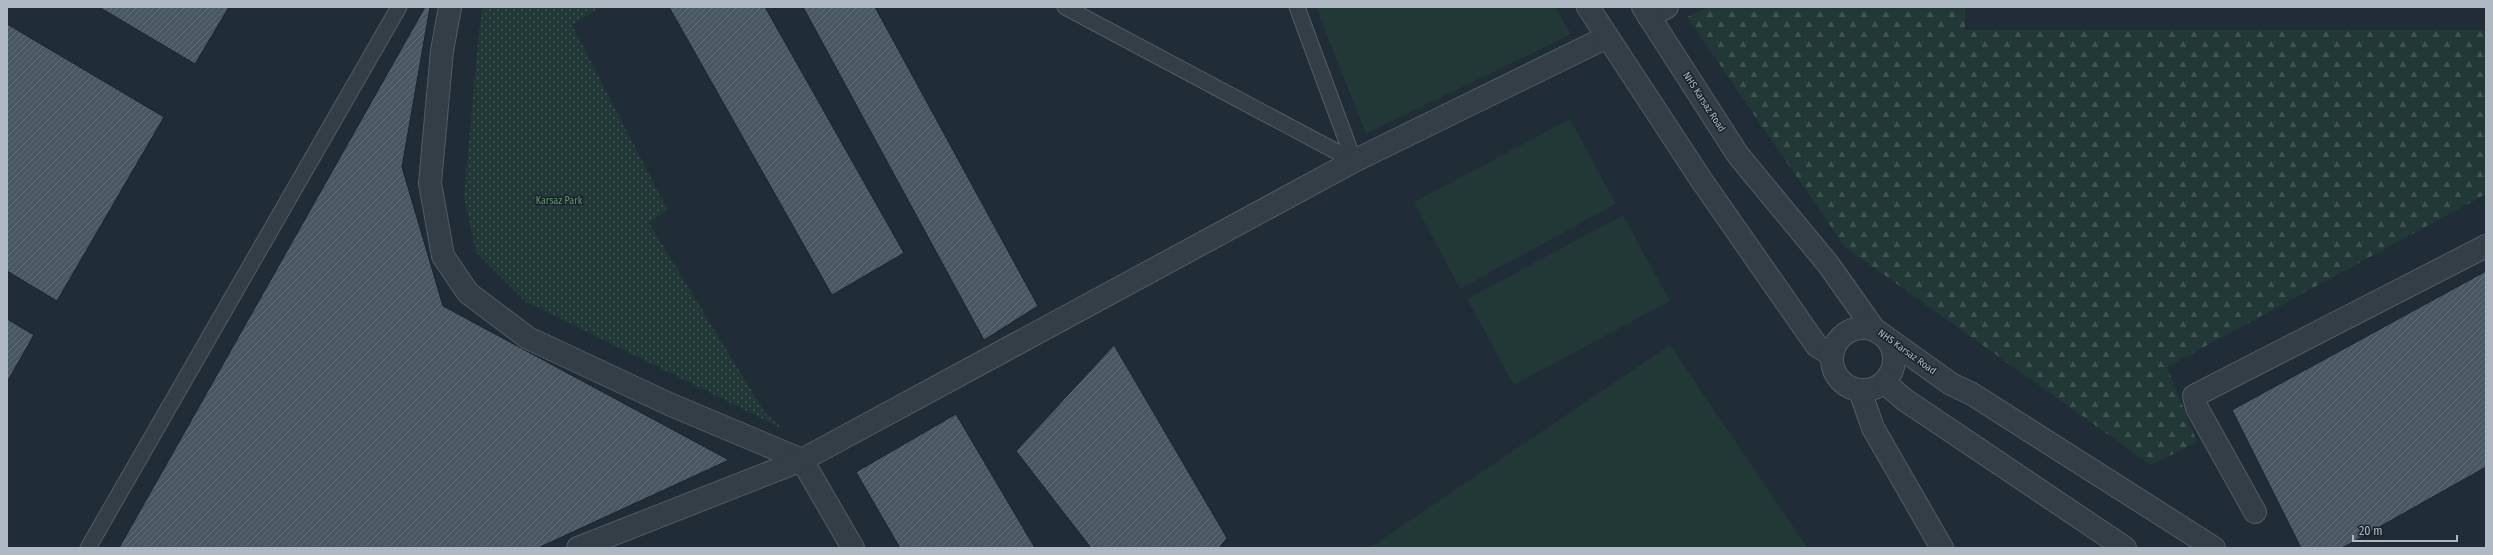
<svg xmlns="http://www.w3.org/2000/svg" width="2493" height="555" viewBox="0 0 2493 555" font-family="'Fira Sans Condensed',sans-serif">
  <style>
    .grass { fill: #223837 }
    .forest { fill: url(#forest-firs) }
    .park { fill: url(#park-dots) }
    .building { fill: url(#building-hatch); stroke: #1b252d }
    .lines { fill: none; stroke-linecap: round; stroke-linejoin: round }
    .service-casing { stroke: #515c65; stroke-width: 17 }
    .minor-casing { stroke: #515c65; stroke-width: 24 }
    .tertiary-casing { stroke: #515c65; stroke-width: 24 }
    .service { stroke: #333e47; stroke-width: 15 }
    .minor { stroke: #333e47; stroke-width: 22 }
    .tertiary { stroke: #333e47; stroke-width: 22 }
    .labels { text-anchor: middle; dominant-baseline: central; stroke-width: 3; stroke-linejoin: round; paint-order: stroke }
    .street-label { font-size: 10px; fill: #aeb9c4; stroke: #19232b }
    .park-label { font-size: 10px; fill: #66946a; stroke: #19232b }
  </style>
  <defs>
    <pattern id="forest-firs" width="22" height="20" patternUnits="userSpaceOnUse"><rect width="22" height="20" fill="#223837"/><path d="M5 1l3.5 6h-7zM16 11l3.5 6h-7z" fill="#405352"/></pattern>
    <pattern id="park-dots" width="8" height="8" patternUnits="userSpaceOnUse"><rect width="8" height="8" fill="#223837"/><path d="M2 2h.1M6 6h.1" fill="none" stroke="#405352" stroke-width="1.8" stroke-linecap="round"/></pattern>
    <pattern id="building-hatch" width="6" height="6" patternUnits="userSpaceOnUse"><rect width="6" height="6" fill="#485762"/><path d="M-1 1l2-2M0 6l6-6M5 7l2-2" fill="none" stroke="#606d77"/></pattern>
  </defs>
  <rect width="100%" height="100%" fill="#202c36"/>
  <g class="grass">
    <path d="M1316,7h239l16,27 -205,100z"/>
    <path d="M1570,119l46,85 -156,85 -46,-87z"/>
    <path d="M1623,215l47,86 -156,84 -47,-86z"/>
    <path d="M1670,345l137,202 -438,1z"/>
  </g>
  <path class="forest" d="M1709,7h256v23h521v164l-319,173 30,75 -46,23 -306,-218 -158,-230z"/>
  <path class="park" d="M483,7h117l-28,18 95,184 -18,14 116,190 18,16 -258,-128 -49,-49 -12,-55 15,-166z"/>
  <g class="building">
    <path d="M99,7h130l-34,57z"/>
    <path d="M425,7h5l-28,160 41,139 286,154 -191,88h-419z"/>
    <path d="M669,7h96l139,246 -72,42z"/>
    <path d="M803,7h72l163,299 -54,34z"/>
    <path d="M7,24l157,93 -107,184 -50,-30z"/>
    <path d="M2486,271v196l-144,81h-41l-69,-138z"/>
    <path d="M7,319l27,16 -27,47z"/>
    <path d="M1114,345l113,193 -8,10h-128l-75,-97z"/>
    <path d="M956,414l79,134h-135l-44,-76z"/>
  </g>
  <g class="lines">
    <g class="service-casing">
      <g id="service">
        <path d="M1065,7l289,154"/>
        <path d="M1297,7l57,154"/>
        <path d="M88,548l311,-541"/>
      </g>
    </g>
    <g class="minor-casing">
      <g id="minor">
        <path d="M450,7l-8,44 -12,132 13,73 25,37 60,45 141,66 133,56 51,88"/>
        <path d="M1649,17l18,-10"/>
        <path d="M1860,391l13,37 69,120"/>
        <path d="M2255,512l-58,-104 -3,-12 292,-150"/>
        <path d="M578,548l224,-88 552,-299 253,-124"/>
      </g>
    </g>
    <g class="tertiary-casing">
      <g id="tertiary">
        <path d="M1588,7l114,174 115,165 15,9"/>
        <path d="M1643,7l95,148 90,109 46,65 77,55 21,10 242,154"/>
        <circle cx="1863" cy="359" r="31"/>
        <path d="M1885,383l20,17 220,148"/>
      </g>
    </g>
    <use href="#service" class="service"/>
    <use href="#minor" class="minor"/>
    <use href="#tertiary" class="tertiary"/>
  </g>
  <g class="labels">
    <g class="street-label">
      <text transform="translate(1704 102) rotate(57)">NHS Karsaz Road</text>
      <text transform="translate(1907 352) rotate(36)">NHS Karsaz Road</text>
    </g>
    <g class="park-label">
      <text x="559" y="201">Karsaz Park</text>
    </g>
  </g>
  <rect width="2493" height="555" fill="none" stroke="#aeb9c4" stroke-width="16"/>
  <path d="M2353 535v6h104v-6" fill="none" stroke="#aeb9c4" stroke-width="2"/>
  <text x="2359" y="535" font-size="12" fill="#aeb9c4" stroke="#19232b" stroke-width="3" paint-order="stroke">20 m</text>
</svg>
